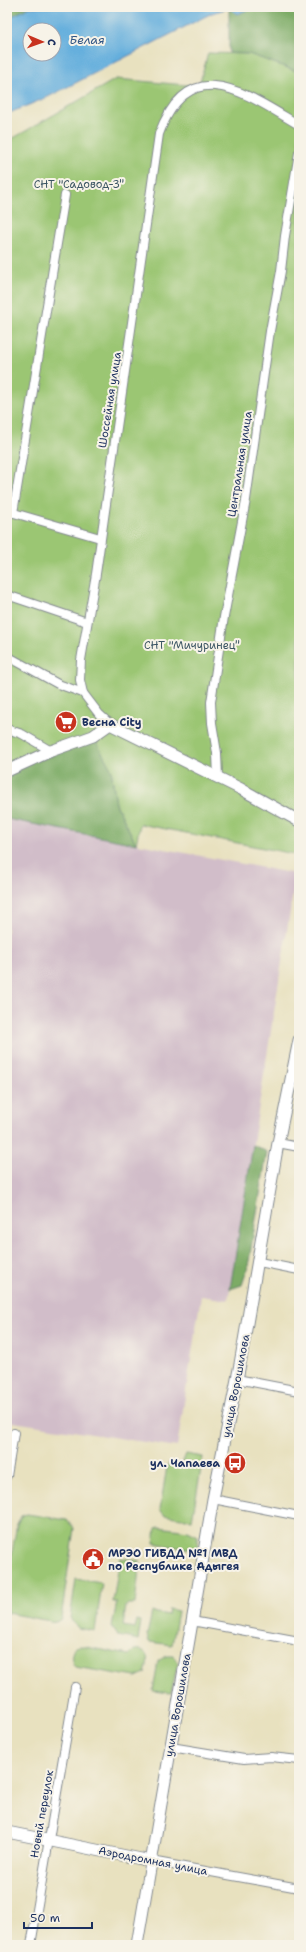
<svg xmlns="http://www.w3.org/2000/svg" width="306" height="1952" viewBox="0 0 306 1952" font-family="'Shantell Sans',sans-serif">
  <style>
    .industrial { fill: #d1bdc9 }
    .green { fill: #9bc673; stroke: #5b7a68 }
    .forest { fill: #7cab65; stroke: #4c6d62 }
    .water { fill: #65afdd; stroke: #406f9e; fill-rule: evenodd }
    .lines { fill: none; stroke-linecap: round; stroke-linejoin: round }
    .street-casing { stroke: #82888e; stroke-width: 10 }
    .secondary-casing { stroke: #82888e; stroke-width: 13 }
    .street { stroke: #fff; stroke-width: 8 }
    .secondary { stroke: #fff; stroke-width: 11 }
    .labels { text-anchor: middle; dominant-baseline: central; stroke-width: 4; stroke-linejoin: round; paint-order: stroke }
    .park-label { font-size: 11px; fill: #3b5563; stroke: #f7f3e8 }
    .street-label { font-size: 11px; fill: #1b2f5e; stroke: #f7f3e8 }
    .poi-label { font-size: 11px; font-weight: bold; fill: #1b2f5e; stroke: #f7f3e8; text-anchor: start }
    .water-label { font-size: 12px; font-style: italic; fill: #315584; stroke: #f7f3e8 }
  </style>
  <rect width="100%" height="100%" fill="#f7f3e8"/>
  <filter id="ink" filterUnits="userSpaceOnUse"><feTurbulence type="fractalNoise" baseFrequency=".025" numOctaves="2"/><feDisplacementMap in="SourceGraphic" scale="8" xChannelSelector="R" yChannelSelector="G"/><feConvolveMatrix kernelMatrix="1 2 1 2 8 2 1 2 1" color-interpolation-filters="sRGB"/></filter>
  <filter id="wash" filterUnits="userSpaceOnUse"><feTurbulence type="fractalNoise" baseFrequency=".012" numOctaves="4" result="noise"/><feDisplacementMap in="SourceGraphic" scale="16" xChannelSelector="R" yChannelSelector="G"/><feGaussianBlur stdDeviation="0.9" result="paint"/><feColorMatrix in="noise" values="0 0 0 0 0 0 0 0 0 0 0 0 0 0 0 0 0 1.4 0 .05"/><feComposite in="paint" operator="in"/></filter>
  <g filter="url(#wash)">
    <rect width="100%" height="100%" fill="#e8e1bf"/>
    <path class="industrial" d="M7,819l289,55 -68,426 -27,-4 -24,151 -170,-26z"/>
    <g class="green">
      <path d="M208,53l41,1 50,18v783l-159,-31 -4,20 -20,-40 -5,-35 -104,2v-627l3,-4 106,-61 83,7z"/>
      <path d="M186,1454l17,3 -11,63 -28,-5 -4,-6 7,-43 2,-3 13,1z"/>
      <path d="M27,1514l40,6 7,8 -13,91 -5,3 -49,-9v-32l10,-57 4,-8z"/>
      <path d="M159,1527l29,4 10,5 -1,15 -43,-8 2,-15z"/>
      <path d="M120,1558l20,3 -5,43h-7l-2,2 -3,20 12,2 2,-8 4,1 -3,19 -20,-4 -6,-9 5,-25h-4z"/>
      <path d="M76,1579l26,4 -7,48 -17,-3 -8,-10z"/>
      <path d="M169,1609l9,2 -6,34 -23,-3 -2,-7 5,-23 16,3z"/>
      <path d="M81,1646l48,9 5,-5c16,-3 15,12 11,23l-9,4 -61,-10c-5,-7 -4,-14 0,-20z"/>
      <path d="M166,1656h7l5,7 -7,30 -18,-2 5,-30z"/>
    </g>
    <g class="forest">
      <path d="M7,7h23l-23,12z"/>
      <path d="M254,7h45v65l-50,-18 -20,-1v-45l8,6z"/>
      <path d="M93,736l18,33 5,35 20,40 -129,-25v-48z"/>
      <path d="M253,1145l14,7 -19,115 -6,18 -12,4z"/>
    </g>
    <path class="water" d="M30,7h224l-17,7 -8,-6 -17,5 -164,84 -41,17v-95zM30,30h24v24h-24z"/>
  </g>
  <g filter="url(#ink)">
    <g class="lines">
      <g class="street-casing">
        <g id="street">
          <path d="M7,511l93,27"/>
          <path d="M13,513l52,-318"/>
          <path d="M7,595l80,27"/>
          <path d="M7,656l51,28 25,9"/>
          <path d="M110,724l-11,-10 -16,-21 -3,-13 1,-20 15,-86 63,-440c31,-83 87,-40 140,-9"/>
          <path d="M7,729l15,5 29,17"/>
          <path d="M218,777l-1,-24 -5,-30 -1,-21 13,-85 22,-117 24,-169 11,-60 4,-35 14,-83"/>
          <path d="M278,1143l21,4"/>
          <path d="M259,1262l40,8"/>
          <path d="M237,1379l62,12"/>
          <path d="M7,1476l7,-43"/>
          <path d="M213,1499l86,17"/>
          <path d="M192,1621l107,20"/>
          <path d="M171,1747l73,12 27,-2 28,3"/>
          <path d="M151,1861l148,27"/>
          <path d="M31,1945l44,-258"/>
        </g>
      </g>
      <g class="secondary-casing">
        <g id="secondary">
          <path d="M7,771l44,-20 42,-15 17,-12 131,65 58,32"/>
          <path d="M7,1832l144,29"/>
          <path d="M137,1945l76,-446 27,-135 38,-221 21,-103"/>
        </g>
      </g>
      <use href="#street" class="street"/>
      <use href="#secondary" class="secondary"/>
    </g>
  </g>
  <defs>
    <g id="supermarket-disc" transform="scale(1.15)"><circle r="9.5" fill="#c8321e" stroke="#f7f3e8"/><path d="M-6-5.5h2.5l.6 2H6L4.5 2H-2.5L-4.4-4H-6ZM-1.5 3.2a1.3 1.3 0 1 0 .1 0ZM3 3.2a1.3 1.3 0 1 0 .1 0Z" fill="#fff"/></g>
    <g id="bus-disc" transform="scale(1.15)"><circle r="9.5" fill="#c8321e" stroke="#f7f3e8"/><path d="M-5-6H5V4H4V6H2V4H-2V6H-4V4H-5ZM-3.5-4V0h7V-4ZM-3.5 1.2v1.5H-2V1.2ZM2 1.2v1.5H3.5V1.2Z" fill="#fff"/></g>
    <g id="civic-disc" transform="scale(1.15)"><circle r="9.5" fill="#c8321e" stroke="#f7f3e8"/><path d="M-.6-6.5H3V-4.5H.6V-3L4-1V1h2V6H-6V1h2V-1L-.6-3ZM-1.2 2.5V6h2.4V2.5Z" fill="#fff"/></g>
  </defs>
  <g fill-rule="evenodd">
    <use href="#supermarket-disc" x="66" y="722"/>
    <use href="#bus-disc" x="235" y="1463"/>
    <use href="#civic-disc" x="93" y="1559"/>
  </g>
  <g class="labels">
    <g class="park-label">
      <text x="79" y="184">СНТ "Садовод-3"</text>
      <text x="192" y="645">СНТ "Мичуринец"</text>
    </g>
    <g class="street-label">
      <text transform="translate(110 400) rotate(-81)">Шоссейная улица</text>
      <text transform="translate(240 464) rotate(-81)">Центральная улица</text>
      <text transform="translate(236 1386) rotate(-79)">улица Ворошилова</text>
      <text transform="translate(178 1705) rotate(-80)">улица Ворошилова</text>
      <text transform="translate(42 1814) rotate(-80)">Новый переулок</text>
      <text transform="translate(153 1861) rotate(11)">Аэродромная улица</text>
    </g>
    <g class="poi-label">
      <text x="82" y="722">Весна City</text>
      <text x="220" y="1463" text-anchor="end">ул. Чапаева</text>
      <text x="108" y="1553">МРЭО ГИБДД №1 МВД<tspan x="108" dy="13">по Республике Адыгея</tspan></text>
    </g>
    <g class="water-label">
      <text x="87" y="40">Белая</text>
    </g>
  </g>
  <rect width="306" height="1952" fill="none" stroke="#f7f3e8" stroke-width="24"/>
  <g transform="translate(42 42) rotate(92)"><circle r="19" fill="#f7f3e8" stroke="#9fa5b1"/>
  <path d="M0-3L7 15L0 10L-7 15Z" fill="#c8321e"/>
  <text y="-6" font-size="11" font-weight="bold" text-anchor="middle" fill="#1b2f5e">С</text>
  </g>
  <path d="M24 1922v6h68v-6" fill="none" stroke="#1b2f5e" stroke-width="2"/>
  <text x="30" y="1922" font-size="12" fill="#1b2f5e" stroke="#f7f3e8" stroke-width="3" paint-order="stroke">50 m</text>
</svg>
